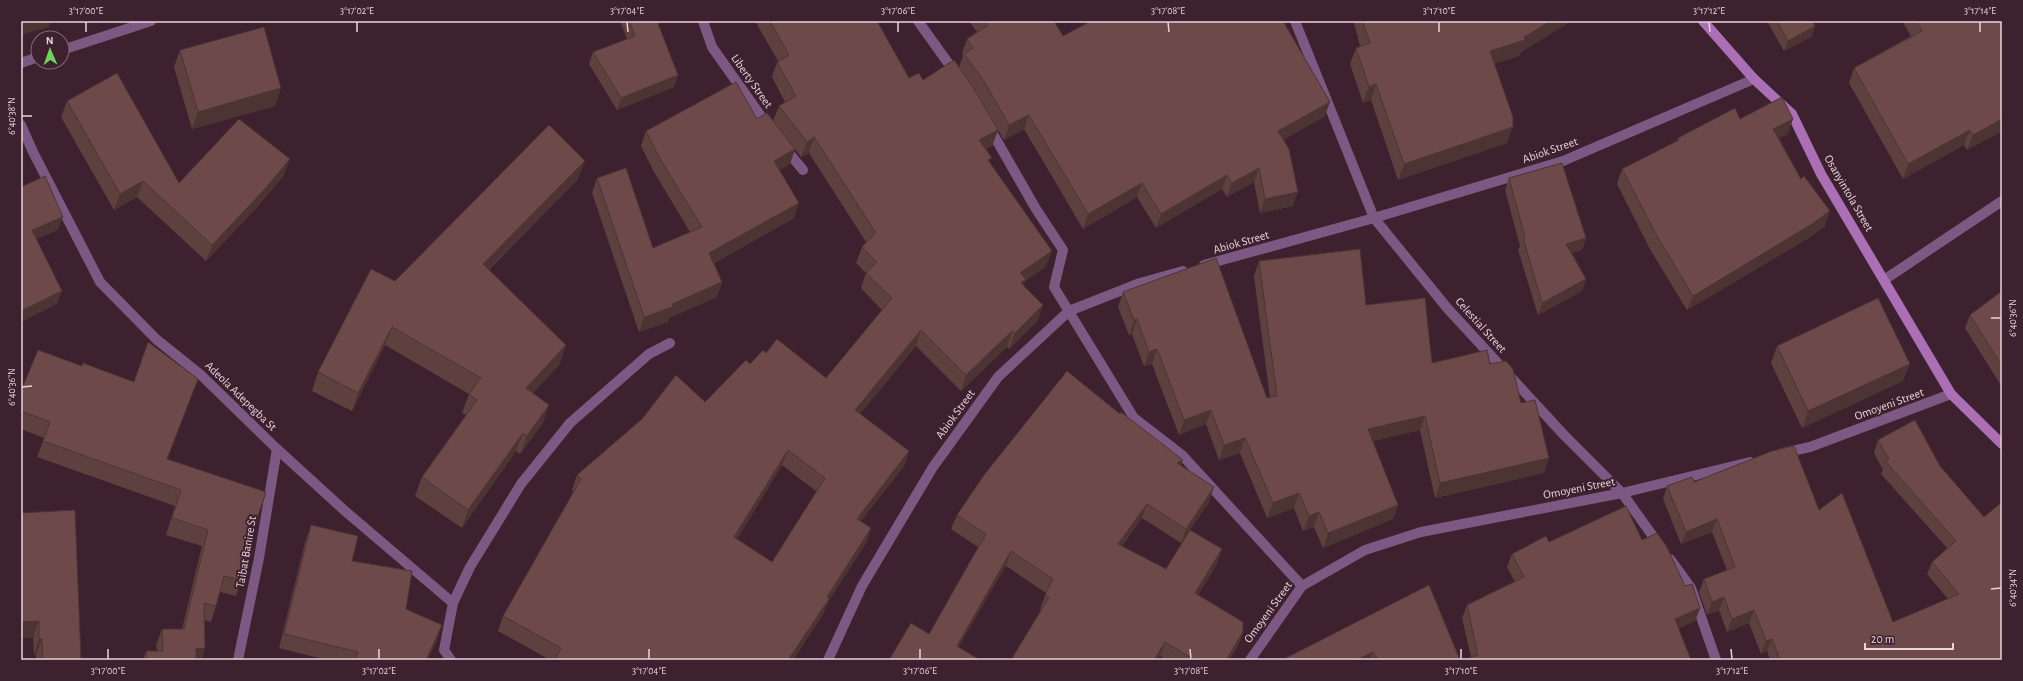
<svg xmlns="http://www.w3.org/2000/svg" width="2023" height="681" viewBox="0 0 2023 681" font-family="'Alegreya Sans',sans-serif">
  <style>
    .lines { fill: none; stroke-linecap: round; stroke-linejoin: round }
    .street { stroke: #7d5883; stroke-width: 10 }
    .secondary { stroke: #aa6fb4; stroke-width: 10 }
    .wall { fill: #5e403f; fill-rule: evenodd }
    .shaded-wall { fill: #4c3433 }
    .building { fill: #6d4a49; stroke: #4c3433; fill-rule: evenodd }
    .ticks { fill: none; stroke: #e7d3db; stroke-width: 1.5 }
    .labels { text-anchor: middle; dominant-baseline: central; stroke-width: 4; stroke-linejoin: round; paint-order: stroke }
    .street-label { font-size: 12px; fill: #e7d3db; stroke: #3d212e }
    .neatline { fill: none; stroke: #e7d3db; stroke-width: 1.5 }
    .ticks-label { font-size: 10px; text-anchor: middle; fill: #e7d3db }
  </style>
  <rect width="100%" height="100%" fill="#3d212e"/>
  <g class="lines">
    <g class="street">
      <path d="M703,21l9,26 56,79"/>
      <path d="M918,21l38,53"/>
      <path d="M1295,21l79,197 74,91 116,126 58,58 38,53"/>
      <path d="M62,50l89,-29"/>
      <path d="M21,63l17,-6"/>
      <path d="M21,125l12,27 67,130 56,57 46,37 75,73 68,62 108,92 -9,47 7,10"/>
      <path d="M989,127l47,82 27,41 -9,37 80,131 48,37 120,131"/>
      <path d="M784,147l19,23"/>
      <path d="M1204,265l170,-47 189,-57 191,-82"/>
      <path d="M1884,280l118,-79"/>
      <path d="M1783,453l27,-6 141,-53"/>
      <path d="M1670,559l21,29 25,72"/>
      <path d="M453,603l17,-36 51,-83 49,-61 79,-69 21,-11"/>
      <path d="M238,660l21,-102 18,-109"/>
      <path d="M828,660l34,-74 71,-119 65,-90 71,-66 71,-28 43,-12"/>
      <path d="M1250,660l52,-74 63,-36 56,-18 201,-39 128,-31"/>
    </g>
    <path class="secondary" d="M1703,21l51,58 38,35 29,60 130,220 51,50"/>
  </g>
  <g class="wall">
    <path d="M620,21h45l-7,3 20,51 -4,12 -57,23 -28,-46 4,-12 34,-13z"/>
    <path d="M755,21h122l32,57 14,2 36,-13 4,-11 -1,-3 5,-14 10,-7 -8,-11h85l9,15 262,80 -42,24 10,66 -33,7 -6,-31 -27,15 -5,-8 -66,39 -19,-31 -54,32 -59,-100 -20,11 -28,-48 22,38 -6,16 -6,3 4,14 56,103 -21,15 -2,4 15,35 -29,29 -2,-2 -46,44 -45,-45 -56,68 49,37 -5,15 -43,55 10,7 -5,15 -38,59 -5,12 -30,46h-243l-52,-29 5,-15 70,-124 -1,-2 5,-15 128,-73 45,-38 16,-11 60,25 56,-68 -21,-22 5,-15 -10,-10 6,-16 4,-5 -57,-89 -8,4 -6,-8 -5,15 -11,6 15,48 -80,45 8,19 -5,15 -48,21 -1,4 -29,10 -47,-139 5,-15 56,70 37,-16 -36,-60 -13,-26 5,-15 111,-12 16,2 6,-15 6,-4 -13,-25 5,-15 1,-1zM782,465l35,27 -45,70 -35,-23z"/>
    <path d="M1353,21h218l-50,31 -2,4 -25,8 13,79 -109,37 -27,-80 -8,3 -13,-39 6,-16 4,-2 -2,-7v-2z"/>
    <path d="M1767,21h45l3,5 -4,11 -27,14z"/>
    <path d="M1902,21h100v110l-35,19 -3,-5 -61,34 -54,-96 5,-15 57,-32z"/>
    <path d="M180,50l101,38 -6,18 -83,23 -18,-62z"/>
    <path d="M67,101l112,82 105,-8 -25,30 -53,56 -69,-64 -23,13 -53,-93z"/>
    <path d="M1740,119l48,15 -9,4 46,88 -18,13 -120,71 -36,-59 -34,-67 5,-15 54,-27 2,-4z"/>
    <path d="M1509,178l77,60 -4,12 -10,3 14,26 -4,12 -44,24 -20,-65 2,-4 -15,-56z"/>
    <path d="M578,179l-89,91 71,94 -27,29 10,30 -23,31 -4,-3 -54,77 -47,-32 7,-19 44,-62 -4,-2 7,-19 -84,-49 -33,66 -40,-20 6,-19 77,-91z"/>
    <path d="M1259,261l107,44 66,58 58,1 31,39 23,70 -109,25 -15,-68 -47,11 25,64 -5,14 -70,29 -9,-21 -11,4 -9,-23 -27,10 -27,-65 -21,7 -13,-36 -27,11 -27,-71 -8,2 -12,-32 -3,1 -11,-28 5,-15 144,106h3l-16,-122z"/>
    <path d="M2002,291v96l-37,-59 5,-13z"/>
    <path d="M148,342l50,37 -31,80 79,93 -4,28 -6,16 -16,-4 -4,14 -5,16 -7,-2 1,28 -4,12h-58l3,-9h11l-1,-6 6,-16h20l20,-83 -36,-11 9,-29 -138,-49 7,-19 -23,-9v-38l61,-25 52,16z"/>
    <path d="M1777,346l126,35 -101,47 -31,-65z"/>
    <path d="M1915,420l87,240h-232l-3,-9 -6,3 -12,-31 -22,9 -8,-22 -12,5 -8,-23 5,-13 23,-9 -15,-38 -31,12 -18,-45 4,-13 27,-4 125,28 74,112 55,-23 -21,-25 5,-12 15,-14 -66,-74 2,-4 -9,-17 4,-13z"/>
    <path d="M1181,466l28,36 -28,41 -39,-25 -20,28 44,23 51,-5 -19,31 45,37 -5,14 -9,14h-63l-6,-4 -119,-46 -1,-1 6,-16 -40,-27 -77,68 49,-87 -27,-18 6,-14z"/>
    <path d="M21,513l60,147h-45v-5h-2l-1,-17z"/>
    <path d="M311,525l41,36 54,48 31,31 -10,20h-100l-48,-12 27,-109z"/>
    <path d="M1642,540l43,46 15,22 -5,13 -17,7 -207,29 -9,-39 5,-13 48,-23 -8,-15 5,-13 37,-12z"/>
    <path d="M1429,585l31,75h-175l1,-2z"/>
  </g>
  <g class="shaded-wall">
    <path d="M21,21h30l-2,6 -28,8z"/>
    <path d="M652,21h13l-15,6z"/>
    <path d="M1551,21h20l-50,31 -2,4 -35,11 6,-16 34,-14z"/>
    <path d="M1815,26l-4,11 -27,14 4,-10z"/>
    <path d="M678,75l-4,12 -57,23 4,-12z"/>
    <path d="M1376,84l-5,16 -8,3 6,-16z"/>
    <path d="M281,88l-6,18 -83,23 6,-17z"/>
    <path d="M1330,102l-5,14 -52,30 5,-15z"/>
    <path d="M1029,115l-5,14 -20,11 5,-15z"/>
    <path d="M1793,119l-5,15 -20,10 5,-15z"/>
    <path d="M2002,119v12l-35,19 6,-15z"/>
    <path d="M1513,127l-6,16 -109,37 6,-16z"/>
    <path d="M998,130l-6,16 -18,9 5,-15z"/>
    <path d="M1970,130l-6,15 -61,34 5,-15z"/>
    <path d="M814,137l-5,16 -8,4 6,-15z"/>
    <path d="M795,149l-5,15 -21,12 5,-15z"/>
    <path d="M290,159l-6,16 -25,30 -53,56 6,-16z"/>
    <path d="M585,161l-7,18 -102,103 7,-18z"/>
    <path d="M1259,168l-5,14 -27,15 5,-14z"/>
    <path d="M1227,175l-5,14 -66,39 5,-14z"/>
    <path d="M143,181l-6,16 -23,13 6,-16z"/>
    <path d="M1142,183l-5,14 -54,32 5,-15z"/>
    <path d="M1298,192l-5,14 -33,7 5,-14z"/>
    <path d="M799,203l-5,15 -90,50 5,-15z"/>
    <path d="M1830,211l-5,15 -18,13 -120,71 6,-14z"/>
    <path d="M63,217l-5,13 -31,13 5,-13z"/>
    <path d="M1586,238l-4,12 -20,6 4,-12z"/>
    <path d="M1052,251l-6,15 -21,15 -5,13v-21z"/>
    <path d="M1586,279l-4,12 -44,24 4,-12z"/>
    <path d="M722,282l-5,15 -48,21 -1,4 -29,10 5,-15z"/>
    <path d="M62,291l-5,13 -36,18v-11z"/>
    <path d="M1043,305l-5,15 -29,29 6,-16z"/>
    <path d="M1137,319l-5,15 -3,1 5,-15z"/>
    <path d="M392,327l-7,18 -33,66 6,-18z"/>
    <path d="M921,330l-5,16 -66,80 5,-16z"/>
    <path d="M1012,331l-5,16 -46,44 5,-16z"/>
    <path d="M566,345l-6,19 -40,43 6,-19z"/>
    <path d="M1157,349l-5,15 -8,2 5,-14z"/>
    <path d="M1910,364l-7,17 -101,47 6,-17z"/>
    <path d="M198,379l-6,16 -31,80 6,-16z"/>
    <path d="M549,405l-6,18 -23,31 7,-18z"/>
    <path d="M1211,410l-5,14 -27,11 5,-15z"/>
    <path d="M1425,416l-5,14 -58,14 6,-15z"/>
    <path d="M523,433l-7,18 -54,77 6,-18z"/>
    <path d="M1245,438l-5,15 -21,7 5,-15z"/>
    <path d="M788,450l-6,15 -53,88 5,-16z"/>
    <path d="M909,451l-5,15 -53,68 6,-15z"/>
    <path d="M1549,458l-5,15 -109,25 5,-15z"/>
    <path d="M1183,460l-5,15 -1,-12z"/>
    <path d="M1214,487l-5,15 -28,41 5,-14z"/>
    <path d="M1299,493l-5,15 -27,10 6,-15z"/>
    <path d="M1147,504l-5,14 -30,41 6,-15z"/>
    <path d="M1398,505l-5,14 -70,29 5,-15z"/>
    <path d="M1319,512l-5,15 -11,4 6,-15z"/>
    <path d="M1717,519l-5,13 -31,12 5,-12z"/>
    <path d="M871,528l-5,15 -38,59 -5,12 -30,46h-5l39,-63z"/>
    <path d="M1222,549l-5,15 -27,44 5,-15z"/>
    <path d="M1011,551l-5,15 -55,94 6,-14z"/>
    <path d="M1724,597l-5,13 -12,5 5,-13z"/>
    <path d="M1700,608l-5,13 -25,11 5,-13z"/>
    <path d="M1754,610l-5,13 -22,9 5,-13z"/>
    <path d="M39,621l-6,17h-12v-16z"/>
    <path d="M442,625l-5,15 -10,20h-1z"/>
    <path d="M1243,632l-5,14 -9,14h-3z"/>
    <path d="M39,639h3l-6,16h-2z"/>
    <path d="M1772,639l-5,12 -6,3 5,-13z"/>
    <path d="M1165,642l-5,14 -2,4h-4z"/>
    <path d="M205,648l-4,12h-10l5,-11z"/>
    <path d="M1373,652l-3,8h-14z"/>
  </g>
  <g class="building">
    <path d="M629,21h28l21,54 -57,23 -28,-46 42,-16z"/>
    <path d="M770,21h107l32,57 10,-5 4,7 31,-20 19,27 25,43 -19,10 13,18 -4,2 64,91 -32,22 6,6 -5,4 22,22 -28,28 -3,-2 -46,44 -45,-45 -66,80 54,41 -52,68 14,9 -44,69 2,2 -41,61h-233l6,-12 -58,-32 78,-137 -4,-4 65,-56 34,-44 29,27 41,-42 4,4 13,-14 3,3 11,-14 49,39 66,-80 -26,-25 11,-11 -15,-15 14,-14 -62,-96 -7,5 -28,-36 17,-10 -19,-34 12,-7zM788,450l37,28 -53,84 -38,-25z"/>
    <path d="M985,21h69l9,15 28,-15h192l47,81 -52,29 11,18 9,43 -33,7 -6,-31 -27,15 -5,-8 -66,39 -19,-31 -54,31 -59,-99 -20,10 -25,-44 -20,-27 9,-6 -6,-9 21,-14z"/>
    <path d="M1364,21h187l-27,16 1,3 -35,11 23,66v10l-109,37 -28,-80 -7,3 -13,-39 14,-5 -7,-20 2,-1z"/>
    <path d="M1777,21h35l3,5 -27,15z"/>
    <path d="M1916,21h86v98l-29,16 -3,-5 -62,34 -54,-96 68,-37z"/>
    <path d="M264,27l17,61 -83,24 -18,-62z"/>
    <path d="M117,73l62,110 60,-64 51,40 -25,30 -53,56 -69,-64 -23,13 -53,-93z"/>
    <path d="M736,82l21,37 10,-6 28,36 -21,12 25,42 -90,50 13,29 -50,22 1,3 -29,10 -47,-139 29,-10 27,80 49,-21 -43,-70 -13,-26z"/>
    <path d="M1782,97l11,22 -20,10 28,50 3,-3 26,35 -18,13 -119,72 -36,-60 -35,-67 57,-29 -1,-2 57,-30 5,11z"/>
    <path d="M549,125l36,36 -102,103 83,81 -40,43 23,17 -22,31 -4,-3 -55,77 -46,-33 55,-77 -8,-6 12,-16 -89,-51 -34,66 -40,-21 53,-103 24,12z"/>
    <path d="M1562,163l24,75 -20,6 20,35 -44,24 -19,-65 2,-1 -16,-59z"/>
    <path d="M45,176l18,41 -31,13 30,61 -41,20v-124z"/>
    <path d="M1360,249l6,56 59,-7 7,65 55,-13 3,14 16,-3 7,8 8,34 14,-3 14,58 -109,25 -15,-67 -57,13 30,76 -70,28 -9,-21 -10,4 -10,-23 -26,10 -28,-65 -21,7 -13,-35 -27,10 -27,-71 -8,3 -12,-33 -3,1 -11,-28 93,-34 51,140 10,-2 -18,-135z"/>
    <path d="M2002,291v75l-32,-51z"/>
    <path d="M1878,298l32,66 -102,47 -31,-65z"/>
    <path d="M148,342l50,37 -31,80 99,33 -20,60 3,1 -7,27 -18,-4 -8,30 -12,-3 1,45 -9,1v11h-49l-1,-9h17l-1,-22h22l24,-99 -36,-12 9,-28 -138,-49 7,-19 -29,-11v-20l17,-41 44,16 1,-3 51,19z"/>
    <path d="M1067,371l53,43 1,-2 62,48 -6,3 37,24 -28,42 -39,-25 -29,40 48,25 24,-39 32,19 -27,44 48,29v10l-17,28h-31l-30,-18 -11,18h-143l38,-63 -4,-2 8,-16 -42,-28 -54,95 23,14h-91l22,-37 18,11 57,-100 -29,-19 27,-40z"/>
    <path d="M1915,420l25,46 44,51 18,-15v158h-222l-8,-21 -6,2 -12,-31 -22,9 -8,-22 -12,5 -8,-23 31,-12 -18,-48 -31,13 -19,-46 25,-9 2,5 78,-31 22,-5 25,64 23,-17 51,129 66,-28 -27,-32 24,-21 -70,-79 3,-3 -11,-19z"/>
    <path d="M1626,506l16,34 15,-7 10,14 18,39 7,-2 8,24 -25,11 16,41h-229l16,-5 -11,-50 57,-28 -12,-23 34,-18 3,6z"/>
    <path d="M75,510l6,150h-38l-1,-21h-3v-18l-18,1v-109z"/>
    <path d="M311,525l47,11 -6,25 60,10 -6,38 36,16 -16,35h-71l3,-8 -74,-18z"/>
    <path d="M1429,585l31,75h-82l-5,-8 -17,8h-69l-1,-2z"/>
  </g>
  <path class="ticks" d="M86,22v10M357,22v10M627,22l1,10M898,22v10M1168,22l1,10M1439,22v10M1709,22l1,10M1980,22v10M22,116h10M1991,318h10M22,387l10,-1M1991,589l10,-1M108,649v10M379,649v10M649,649v10M920,649v10M1190,649l1,10M1461,649v10M1731,649l1,10"/>
  <g class="labels">
    <g class="street-label">
      <text transform="translate(752 81) rotate(55)">Liberty Street</text>
      <text transform="translate(1550 150) rotate(-19)">Abiok Street</text>
      <text transform="translate(1849 193) rotate(60)">Osanyintola Street</text>
      <text transform="translate(1241 242) rotate(-16)">Abiok Street</text>
      <text transform="translate(1481 325) rotate(48)">Celestial Street</text>
      <text transform="translate(241 396) rotate(44)">Adeola Adepegba St</text>
      <text transform="translate(1889 404) rotate(-20)">Omoyeni Street</text>
      <text transform="translate(955 414) rotate(-54)">Abiok Street</text>
      <text transform="translate(1579 488) rotate(-11)">Omoyeni Street</text>
      <text transform="translate(246 552) rotate(-80)">Taibat Banire St</text>
      <text transform="translate(1268 612) rotate(-54)">Omoyeni Street</text>
    </g>
  </g>
  <rect width="2023" height="681" fill="none" stroke="#3d212e" stroke-width="44"/>
  <g transform="translate(50 50) rotate(358)"><circle r="19" fill="#3d212e" stroke="#816873"/>
  <path d="M0-3L7 15L0 10L-7 15Z" fill="#70d35f"/>
  <text y="-6" font-size="11" font-weight="bold" text-anchor="middle" fill="#e7d3db">N</text>
  </g>
  <path d="M1865 643v6h88v-6" fill="none" stroke="#e7d3db" stroke-width="2"/>
  <text x="1871" y="643" font-size="12" fill="#e7d3db" stroke="#3d212e" stroke-width="3" paint-order="stroke">20 m</text>
  <rect x="22" y="22" width="1979" height="637" class="neatline"/>
  <g class="ticks-label">
    <text x="86" y="14">3°17'00"E</text>
    <text x="357" y="14">3°17'02"E</text>
    <text x="627" y="14">3°17'04"E</text>
    <text x="898" y="14">3°17'06"E</text>
    <text x="1168" y="14">3°17'08"E</text>
    <text x="1439" y="14">3°17'10"E</text>
    <text x="1709" y="14">3°17'12"E</text>
    <text x="1980" y="14">3°17'14"E</text>
    <text transform="translate(11 116) rotate(-90)" y="4">6°40'38"N</text>
    <text transform="translate(2012 318) rotate(-90)" y="4">6°40'36"N</text>
    <text transform="translate(11 387) rotate(-90)" y="4">6°40'36"N</text>
    <text transform="translate(2012 588) rotate(-90)" y="4">6°40'34"N</text>
    <text x="108" y="674">3°17'00"E</text>
    <text x="379" y="674">3°17'02"E</text>
    <text x="649" y="674">3°17'04"E</text>
    <text x="920" y="674">3°17'06"E</text>
    <text x="1191" y="674">3°17'08"E</text>
    <text x="1461" y="674">3°17'10"E</text>
    <text x="1732" y="674">3°17'12"E</text>
  </g>
</svg>
